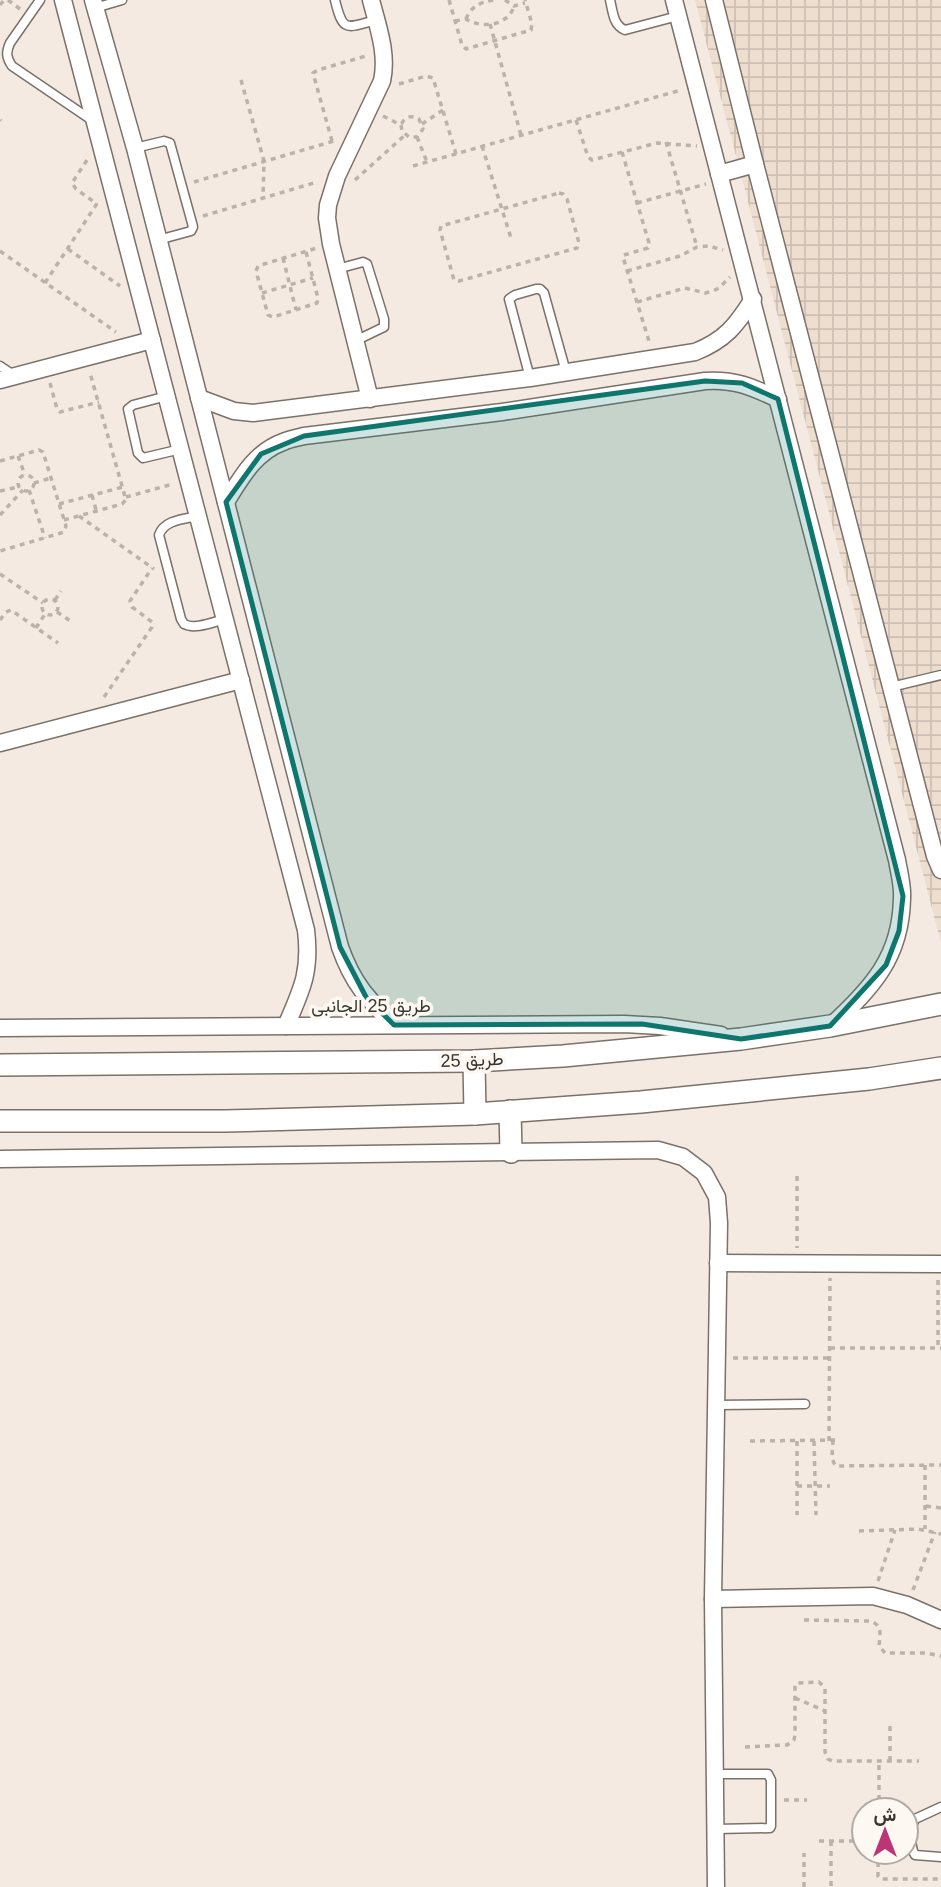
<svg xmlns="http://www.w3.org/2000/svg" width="941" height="1887" viewBox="0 0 941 1887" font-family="Helvetica,Vazirmatn,sans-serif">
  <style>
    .industrial { fill: url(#industrial-grid) }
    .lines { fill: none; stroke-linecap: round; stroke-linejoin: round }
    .service-casing { stroke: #7a7169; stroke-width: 11 }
    .minor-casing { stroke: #7a7169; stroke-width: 19 }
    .tertiary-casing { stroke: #7a7169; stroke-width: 24 }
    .path { stroke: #bbb3ab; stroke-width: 3.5; stroke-dasharray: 5 5; stroke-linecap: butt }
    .service { stroke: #fff; stroke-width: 8 }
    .minor { stroke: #fff; stroke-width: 16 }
    .tertiary { stroke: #fff; stroke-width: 21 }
    .marked { fill: #0f766e; fill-opacity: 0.2; stroke: #0f766e; stroke-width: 5; stroke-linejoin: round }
    .labels { text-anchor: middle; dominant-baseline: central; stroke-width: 7; stroke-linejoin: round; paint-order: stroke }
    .street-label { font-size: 18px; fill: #3a3632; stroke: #fef8f2 }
  </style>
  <defs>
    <pattern id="industrial-grid" width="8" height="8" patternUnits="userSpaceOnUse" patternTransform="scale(1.75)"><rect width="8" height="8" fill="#eeded0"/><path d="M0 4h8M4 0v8" fill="none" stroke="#cdbfb3"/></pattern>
  </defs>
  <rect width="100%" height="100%" fill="#f4eae1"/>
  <path class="industrial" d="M695,0h246v943l-196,-753z"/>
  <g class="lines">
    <g class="service-casing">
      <g id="service">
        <path d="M40,0l-30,43c-4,9 -4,14 2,23l81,55"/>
        <path d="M335,0c8,33 11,28 41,20"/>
        <path d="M610,0c3,12 3,25 15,30l53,-14"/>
        <path d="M95,8l27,-8"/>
        <path d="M135,148l29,-7 6,2 22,80 1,4 -2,4 -33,9"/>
        <path d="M337,269l26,-7 4,2 17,55v8l-29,14"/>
        <path d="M0,366l15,10"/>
        <path d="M530,378l-21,-79 6,-4 21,-6h4l4,4 22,79"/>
        <path d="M167,396l-34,9 -5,4 10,44 5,5 38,-9"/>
        <path d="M198,516c-14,3 -34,4 -39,19l22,84 3,5c11,6 29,-2 41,-5"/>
        <path d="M891,687l50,-12"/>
        <path d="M716,1405l89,-1"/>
        <path d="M715,1774h53l3,6v46l-1,2 -54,1"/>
        <path d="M941,1807l-26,12c-5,9 -5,28 0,36l26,2"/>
      </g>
    </g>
    <g class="minor-casing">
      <g id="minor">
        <path d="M63,0l243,930c5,42 -4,59 -20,96"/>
        <path d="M93,0l42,148 205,799c13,37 27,51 54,78"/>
        <path d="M674,0l223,860c2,12 6,26 5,38 -1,60 -30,89 -71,128"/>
        <path d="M714,0l41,164 180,692 6,14"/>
        <path d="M719,174l36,-10"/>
        <path d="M0,380l152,-40"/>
        <path d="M199,398l35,13 19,2 277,-35 165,-26c30,-12 41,-26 58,-53"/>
        <path d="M370,399l-39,-155 -4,-26 1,-13 9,-29 45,-95c6,-27 -4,-54 -11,-81"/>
        <path d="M226,502c15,-24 29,-50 57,-60 6,-3 14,-4 21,-6l198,-24 203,-31c30,-2 47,6 73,18"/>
        <path d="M0,743l241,-63"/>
        <path d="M0,1028l624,-4 36,2 61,9"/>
        <path d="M0,1159l658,-9 25,7 21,16 13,24 2,26 -6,376 3,288"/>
        <path d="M718,1263l223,1"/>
        <path d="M713,1599l160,-3 34,9 34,15"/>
      </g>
    </g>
    <g class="tertiary-casing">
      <g id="tertiary">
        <path d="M474,1061l1,53"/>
        <path d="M0,1065l474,-4 89,-5 178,-17 89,-13 111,-22"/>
        <path d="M510,1111l1,41"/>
        <path d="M0,1121h225l250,-7 166,-12 228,-23 72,-11"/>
      </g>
    </g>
    <g class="path">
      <path d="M8,0l12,9"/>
      <path d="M449,0l13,45 4,4 65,-19 1,-6 -7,-24"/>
      <path d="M505,0l9,6 11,-3"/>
      <path d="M0,5l4,-5"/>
      <path d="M466,19c6,-14 14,-16 27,-19"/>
      <path d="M455,21l11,-2c16,10 42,7 48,-13"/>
      <path d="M490,24l31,111"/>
      <path d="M241,80l23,81 -1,37"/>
      <path d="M399,84l27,-8 7,2 23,76"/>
      <path d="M383,116l18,9 1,6 7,6h8l6,-8 -4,-10c-8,-4 -14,-3 -18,6"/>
      <path d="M0,120l1,1"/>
      <path d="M576,120l12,37 4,3 65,-17 40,3"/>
      <path d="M422,124l21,-14"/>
      <path d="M417,137l10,25"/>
      <path d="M332,141l-19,-68 5,-3 48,-14"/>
      <path d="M666,142l31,105"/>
      <path d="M482,146l29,92"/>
      <path d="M622,152l27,91 -1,5 -24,7 -1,2 26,84"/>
      <path d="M87,160l-15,23 4,6 21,15"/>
      <path d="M413,166l268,-76"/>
      <path d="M355,180l49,-44"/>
      <path d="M194,182l140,-41"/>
      <path d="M559,193l4,1 4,5 12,44 -2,5 -118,33 -5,-1 -14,-50 1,-4z"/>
      <path d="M637,203l69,-19"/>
      <path d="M203,216l114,-34"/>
      <path d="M68,249l52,37"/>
      <path d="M0,251l116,81"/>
      <path d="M306,252l12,46 -1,5 -44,14 -5,-2 -12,-44 2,-5 3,-1 56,-17"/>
      <path d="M283,258l13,52"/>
      <path d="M627,271l53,-15 17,-9 12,-1 14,4"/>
      <path d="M45,283l53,-81"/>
      <path d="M262,293l51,-15"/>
      <path d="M637,302l48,-14 20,5 8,-2 6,-3 11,-11"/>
      <path d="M50,383l7,26 3,3 39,-10"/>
      <path d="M18,456l7,19"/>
      <path d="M0,461l39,-11 4,2 23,74 -2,6 -3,1 -61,18"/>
      <circle cx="26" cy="483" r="8"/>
      <path d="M34,483l17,-5"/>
      <path d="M29,490l16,48"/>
      <path d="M0,491l18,-4"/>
      <path d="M92,495l4,15"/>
      <path d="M126,497l47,-13"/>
      <path d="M59,504l64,-17"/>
      <path d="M0,515l23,-25"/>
      <path d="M79,516l75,53"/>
      <path d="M64,520l58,-16 4,-4 -36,-127"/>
      <path d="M0,574l43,29"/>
      <circle cx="50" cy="607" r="8"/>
      <path d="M55,600l6,-9"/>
      <path d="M57,612l15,10"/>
      <path d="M0,620l6,-8 5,-2 47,33"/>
      <path d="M36,628l9,-14"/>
      <path d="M104,697l48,-70v-5l-20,-15 -2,-6 22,-33"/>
      <path d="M797,1176v72"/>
      <path d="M938,1280v67"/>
      <path d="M830,1348h111"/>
      <path d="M733,1358h97"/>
      <path d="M833,1440c0,8 -3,20 3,26l105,-1"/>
      <path d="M750,1441l88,-1"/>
      <path d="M797,1441v74"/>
      <path d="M814,1441l2,74"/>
      <path d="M829,1441l1,-163"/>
      <path d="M925,1465v64"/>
      <path d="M797,1486h33"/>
      <path d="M926,1506l15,2"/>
      <path d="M859,1531l59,-2 23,5"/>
      <path d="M878,1581l17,-51"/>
      <path d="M913,1590l22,-58"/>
      <path d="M804,1620l66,1c13,4 10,14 9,25l6,7h41l15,3"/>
      <path d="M795,1698l30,13"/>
      <path d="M745,1747l42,-2 7,-5 1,-5v-50l2,-2 22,-1 6,6v64l3,7 4,2h87"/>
      <path d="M890,1761v-36"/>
      <path d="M784,1800h23"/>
      <path d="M879,1810v-49"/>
      <path d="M819,1841h45"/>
      <path d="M831,1841v46"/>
      <path d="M878,1852v24l3,3h60"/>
      <path d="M804,1887v-34"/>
    </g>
    <use href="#service" class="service"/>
    <use href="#minor" class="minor"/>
    <use href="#tertiary" class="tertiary"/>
  </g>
  <path class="marked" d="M705,381l37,2 36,16 125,497 -4,35 -13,34 -56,61 -89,13 -99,-15 -248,1 -28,-28 -26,-50 -114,-445 35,-48 43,-18z"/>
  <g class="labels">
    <g class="street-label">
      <text x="371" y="1006">طريق 25 الجانبى</text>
      <text transform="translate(472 1060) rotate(-2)">طريق 25</text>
    </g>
  </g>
  <g transform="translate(885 1831)"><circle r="33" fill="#fef8f2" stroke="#b0aaa5" stroke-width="2"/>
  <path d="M0-5L12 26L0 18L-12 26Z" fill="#bc3575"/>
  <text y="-10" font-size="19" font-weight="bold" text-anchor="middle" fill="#3a3632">ش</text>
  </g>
</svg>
